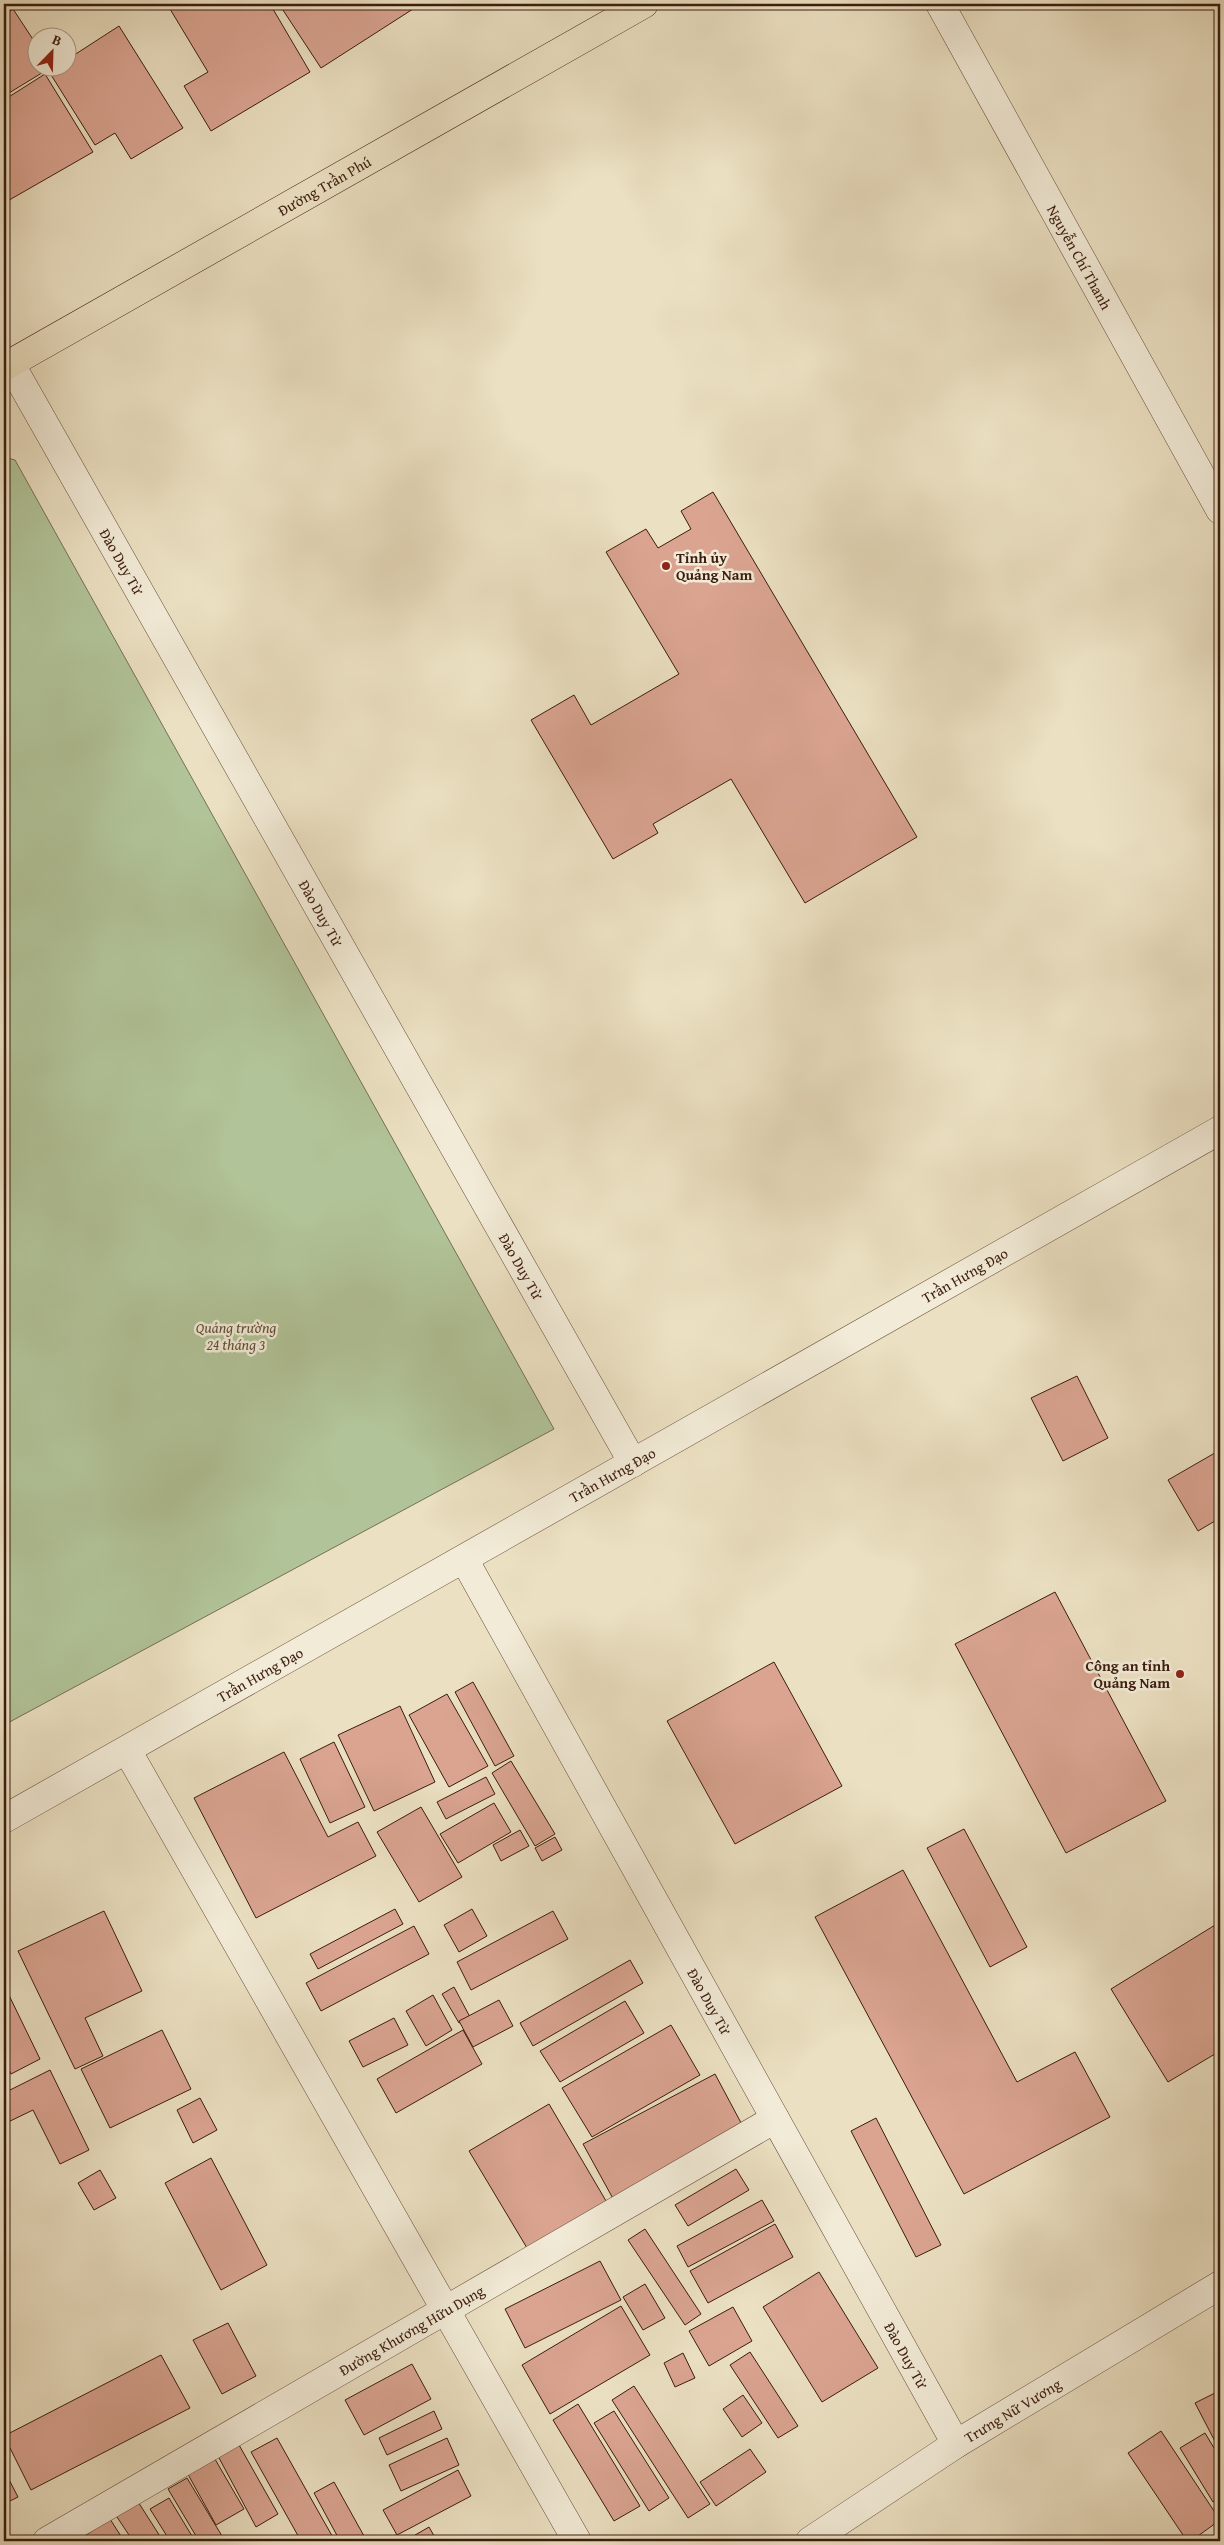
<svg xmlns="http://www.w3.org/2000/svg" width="1224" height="2545" viewBox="0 0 1224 2545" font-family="'Gentium Book Plus',serif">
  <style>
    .green { fill: #b1c398; stroke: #767053 }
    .building { fill: #daa491; stroke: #3c1c0e }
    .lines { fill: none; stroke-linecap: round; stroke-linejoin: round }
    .minor-casing { stroke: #684d3b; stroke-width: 29 }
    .major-casing { stroke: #3c1c0e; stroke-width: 29 }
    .minor { stroke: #f2ebd7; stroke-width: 28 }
    .major { stroke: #ebe0c2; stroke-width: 28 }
    .poi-dot { fill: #8f2418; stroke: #f2ebd7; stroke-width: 2 }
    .labels { text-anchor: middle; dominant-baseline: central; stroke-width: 5; stroke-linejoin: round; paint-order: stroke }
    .street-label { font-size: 15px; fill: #3c1c0e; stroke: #f2ebd7 }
    .poi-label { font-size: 15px; font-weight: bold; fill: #3c1c0e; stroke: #f2ebd7; text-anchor: start }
    .park-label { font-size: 15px; font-style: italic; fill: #5f4e37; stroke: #f2ebd7 }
  </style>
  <rect width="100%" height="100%" fill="#ebe0c2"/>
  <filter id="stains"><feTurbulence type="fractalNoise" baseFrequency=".004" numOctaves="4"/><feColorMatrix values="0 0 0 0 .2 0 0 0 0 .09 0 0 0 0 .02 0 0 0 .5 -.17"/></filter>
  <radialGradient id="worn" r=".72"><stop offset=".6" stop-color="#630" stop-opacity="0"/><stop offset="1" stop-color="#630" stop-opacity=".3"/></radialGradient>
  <path class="green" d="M4,457l11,3 539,969 -550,296z"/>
  <g class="building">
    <path d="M167,4h103l40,68 -99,59 -27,-45 24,-14z"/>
    <path d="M279,4h131l3,5 -92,59z"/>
    <path d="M13,9l25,38v21h12l-46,28v-81z"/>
    <path d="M119,26l64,102 -52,31 -16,-26 -20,12 -47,-75 5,-2h15v-9z"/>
    <path d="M45,74l48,78 -89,51v-103z"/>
    <path d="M713,492l204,345 -112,66 -74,-124 -78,45 5,9 -45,26 -82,-139 43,-25 17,30 88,-51 -73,-122 40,-23 12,19 33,-19 -10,-18z"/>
    <path d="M1077,1376l31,62 -45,23 -32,-63z"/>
    <path d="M1220,1450v68l-22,13 -30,-51z"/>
    <path d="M1055,1592l111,209 -100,52 -111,-209z"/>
    <path d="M774,1662l68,124 -107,58 -68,-123z"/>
    <path d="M473,1682l41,74 -19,10 -40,-74z"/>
    <path d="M447,1694l41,72 -39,21 -40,-72z"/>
    <path d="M400,1706l35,76 -61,29 -36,-76z"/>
    <path d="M334,1742l31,65 -35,16 -30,-64z"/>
    <path d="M284,1752l44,85 30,-15 18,34 -120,62 -62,-120z"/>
    <path d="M511,1761l44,73 -20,12 -43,-73z"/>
    <path d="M486,1777l9,17 -49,25 -9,-17z"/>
    <path d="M494,1803l17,29 -53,31 -18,-29z"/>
    <path d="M421,1807l41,70 -43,25 -42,-70z"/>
    <path d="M964,1829l63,118 -37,20 -63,-119z"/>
    <path d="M520,1830l9,16 -28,15 -8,-16z"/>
    <path d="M555,1837l7,13 -20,11 -7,-13z"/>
    <path d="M903,1870l114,212 58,-30 35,65 -146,77 -149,-277z"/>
    <path d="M395,1909l8,15 -85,45 -8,-15z"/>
    <path d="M472,1909l15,27 -28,16 -15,-27z"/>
    <path d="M104,1911l38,80 -57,27 18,38 -28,13 -57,-118z"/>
    <path d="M553,1911l15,28 -97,51 -14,-28z"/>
    <path d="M1220,1922v129l-52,31 -57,-93z"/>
    <path d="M414,1926l15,28 -108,57 -15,-28z"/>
    <path d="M630,1960l13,23 -110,63 -13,-23z"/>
    <path d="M4,1985l36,74 -29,15 -7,-14z"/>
    <path d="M454,1987l16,30 -11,6 -17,-29z"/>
    <path d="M433,1995l19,35 -26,16 -20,-35z"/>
    <path d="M499,2000l14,26 -40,21 -14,-26z"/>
    <path d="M625,2001l19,32 -84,49 -20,-31z"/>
    <path d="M394,2018l14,27 -45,22 -14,-26z"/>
    <path d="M671,2025l29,50 -108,62 -30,-49z"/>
    <path d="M162,2030l29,59 -81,39 -29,-59z"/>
    <path d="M463,2030l19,34 -86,49 -19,-34z"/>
    <path d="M50,2070l39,80 -29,14 -27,-54 -29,14v-31z"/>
    <path d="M715,2074l32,60 -131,70 -33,-60z"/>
    <path d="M200,2098l17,32 -24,13 -16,-33z"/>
    <path d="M549,2104l60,102 -79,47 -61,-102z"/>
    <path d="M876,2118l65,127 -25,12 -65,-126z"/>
    <path d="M211,2158l56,107 -46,25 -56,-107z"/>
    <path d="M736,2169l13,21 -61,36 -13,-21z"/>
    <path d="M100,2170l16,28 -22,12 -16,-27z"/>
    <path d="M762,2200l12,21 -86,46 -11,-21z"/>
    <path d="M775,2224l18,33 -85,46 -18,-32z"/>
    <path d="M645,2229l56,85 -16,11 -57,-85z"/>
    <path d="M600,2261l21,39 -96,48 -20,-39z"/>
    <path d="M819,2272l59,96 -56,34 -59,-95z"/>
    <path d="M645,2284l20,34 -22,12 -20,-33z"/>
    <path d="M621,2306l29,49 -100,59 -28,-49z"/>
    <path d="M733,2307l19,34 -43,25 -20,-35z"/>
    <path d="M228,2323l28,53 -34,18 -29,-54z"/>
    <path d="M750,2352l48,74 -20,12 -48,-73z"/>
    <path d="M683,2353l12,25 -20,9 -11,-24z"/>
    <path d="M161,2355l29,53 -159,82 -27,-54z"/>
    <path d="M412,2364l19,35 -67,36 -19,-35z"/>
    <path d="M634,2386l76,118 -22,14 -76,-118z"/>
    <path d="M1219,2391l1,1v59l-25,-48z"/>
    <path d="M743,2395l19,28 -20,14 -19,-28z"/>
    <path d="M578,2404l62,102 -26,15 -61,-101z"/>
    <path d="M434,2411l8,18 -55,26 -8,-17z"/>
    <path d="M614,2411l55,87 -20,13 -55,-88z"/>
    <path d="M1161,2431l59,89 -29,21h-4l-59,-88z"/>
    <path d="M1205,2433l15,25v39l-7,5 -33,-54z"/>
    <path d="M277,2438l41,73 17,30h-34l-50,-89z"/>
    <path d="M447,2438l12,27 -58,26 -12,-26z"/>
    <path d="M239,2445l39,69 -22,13 -38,-71z"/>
    <path d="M750,2449l16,23 -50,34 -16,-24z"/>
    <path d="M212,2454l32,55 -28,16 -31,-56z"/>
    <path d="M4,2470l14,27 -14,7z"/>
    <path d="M458,2470l13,26 -74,39 -14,-25z"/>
    <path d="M187,2478l38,63h-26l-31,-52z"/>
    <path d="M334,2482l30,54 -9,5h-15l-26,-48z"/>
    <path d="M135,2497l28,44h-30l-20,-30z"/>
    <path d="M169,2498l26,43h-25l-20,-32z"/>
    <path d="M110,2519l14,22h-35l-3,-6z"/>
    <path d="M429,2527l8,14h-25l-2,-3z"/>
    <path d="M396,2535l3,6h-14z"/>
  </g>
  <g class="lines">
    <g class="minor-casing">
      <g id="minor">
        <path id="s1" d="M940,4l280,506"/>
        <path id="s2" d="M10,363l623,1100"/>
        <path id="s3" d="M464,1559l492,885"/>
        <path d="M127,1750l450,791"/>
        <path id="s4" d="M4,1819l1216,-689"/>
        <path id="s5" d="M47,2541l728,-422"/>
        <path id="s6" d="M810,2541l146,-97 264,-159"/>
      </g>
    </g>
    <g class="major-casing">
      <g id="major">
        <path id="s7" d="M4,367l640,-363"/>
      </g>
    </g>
    <use href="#minor" class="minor"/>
    <use href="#major" class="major"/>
  </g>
  <g class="poi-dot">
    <circle cx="666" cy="566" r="5"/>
    <circle cx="1180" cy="1674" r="5"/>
  </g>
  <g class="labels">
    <g class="street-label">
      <text stroke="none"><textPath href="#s7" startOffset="368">Đường Trần Phú</textPath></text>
      <text stroke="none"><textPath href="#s1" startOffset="289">Nguyễn Chí Thanh</textPath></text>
      <text stroke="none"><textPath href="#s2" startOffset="228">Đào Duy Từ</textPath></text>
      <text stroke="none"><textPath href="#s2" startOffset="632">Đào Duy Từ</textPath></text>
      <text stroke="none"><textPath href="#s2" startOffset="1038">Đào Duy Từ</textPath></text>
      <text stroke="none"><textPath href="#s4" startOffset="1104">Trần Hưng Đạo</textPath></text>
      <text stroke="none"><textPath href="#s4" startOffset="699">Trần Hưng Đạo</textPath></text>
      <text stroke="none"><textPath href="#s4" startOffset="294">Trần Hưng Đạo</textPath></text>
      <text stroke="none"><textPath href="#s3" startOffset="506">Đào Duy Từ</textPath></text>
      <text stroke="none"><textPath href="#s5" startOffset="421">Đường Khương Hữu Dụng</textPath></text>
      <text stroke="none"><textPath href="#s3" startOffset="911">Đào Duy Từ</textPath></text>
      <text stroke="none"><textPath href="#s6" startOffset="241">Trưng Nữ Vương</textPath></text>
    </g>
    <g class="poi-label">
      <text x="676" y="557">Tỉnh ủy<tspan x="676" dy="17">Quảng Nam</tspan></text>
      <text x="1170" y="1665" text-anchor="end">Công an tỉnh<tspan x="1170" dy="17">Quảng Nam</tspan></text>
    </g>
    <g class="park-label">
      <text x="236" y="1327">Quảng trường<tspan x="236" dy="17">24 tháng 3</tspan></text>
    </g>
  </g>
  <rect width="1224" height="2545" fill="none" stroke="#ebe0c2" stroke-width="20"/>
  <rect x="5" y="5" width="1214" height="2535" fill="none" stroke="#3c1c0e" stroke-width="2.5"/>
  <rect x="10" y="10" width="1204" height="2525" fill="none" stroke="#3c1c0e"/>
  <g transform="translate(52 52) rotate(23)"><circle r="24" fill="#f2ebd7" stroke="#a99887"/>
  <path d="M0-4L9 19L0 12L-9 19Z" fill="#8f2418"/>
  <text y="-8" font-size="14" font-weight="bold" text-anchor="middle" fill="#3c1c0e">B</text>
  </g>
  <rect width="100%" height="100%" filter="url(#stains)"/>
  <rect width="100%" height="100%" fill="url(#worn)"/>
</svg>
